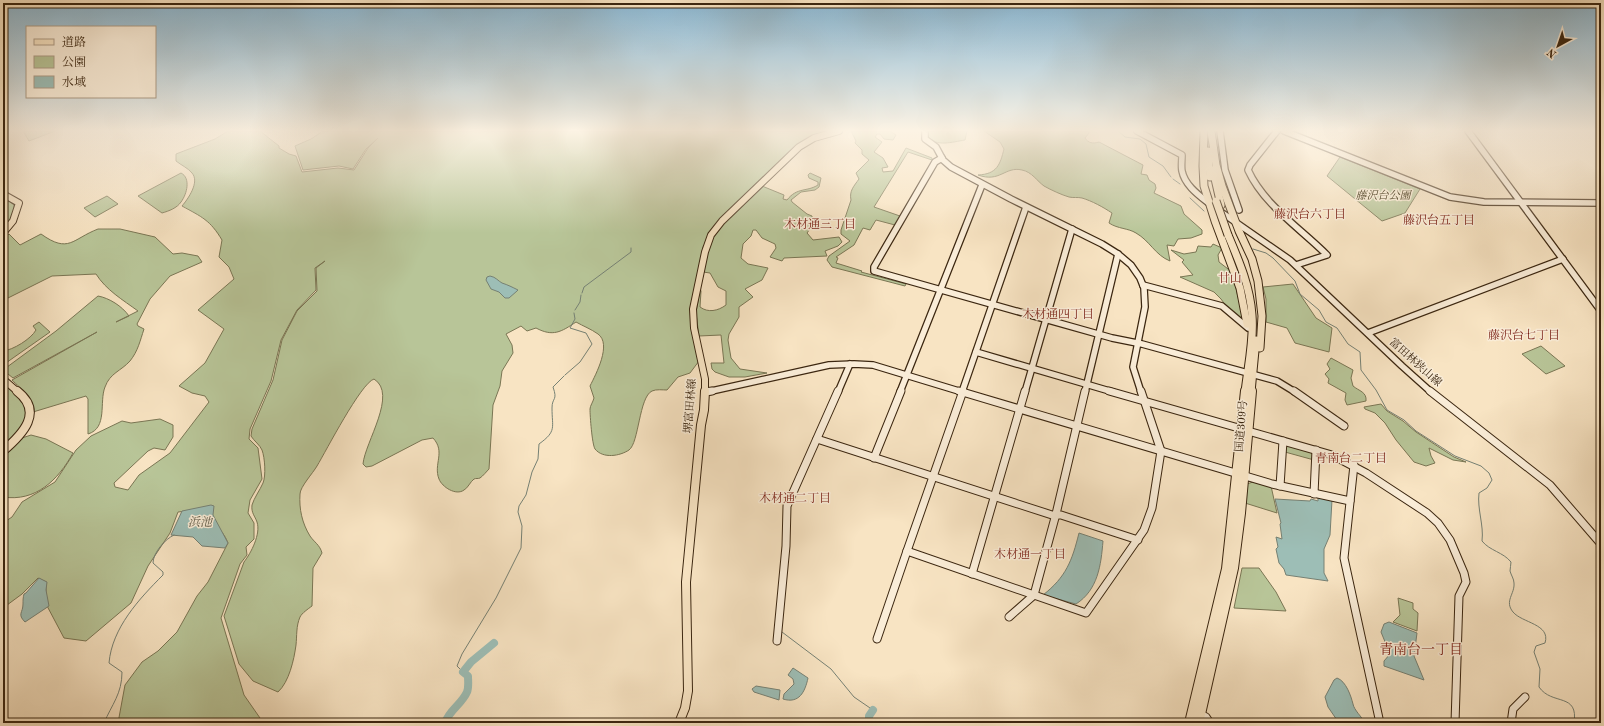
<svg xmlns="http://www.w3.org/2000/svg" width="1604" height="726" viewBox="0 0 1604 726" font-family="'Old Standard TT','Noto Serif JP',serif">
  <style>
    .green { fill: #b8c598; stroke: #7a7654 }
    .water { fill: #9dbeb6; stroke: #768174 }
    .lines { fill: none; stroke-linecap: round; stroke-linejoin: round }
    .stream { stroke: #768174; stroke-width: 1 }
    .river { stroke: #9dbeb6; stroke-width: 8 }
    .secondary-far1-casing { stroke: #3b2610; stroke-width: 8 }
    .secondary-casing { stroke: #3b2610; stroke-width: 9 }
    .primary-far1-casing { stroke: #3b2610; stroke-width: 8 }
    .primary-casing { stroke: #3b2610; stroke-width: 10 }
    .highway-far1-casing { stroke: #3b2610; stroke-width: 9 }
    .highway-casing { stroke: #3b2610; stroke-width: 12 }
    .secondary-far1 { stroke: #faedd8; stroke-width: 5.5 }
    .secondary { stroke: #faedd8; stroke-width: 7 }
    .primary-far1 { stroke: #f8e4c3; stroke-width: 6 }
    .primary { stroke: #f8e4c3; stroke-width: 8 }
    .highway-far1 { stroke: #f8e4c3; stroke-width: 7 }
    .highway { stroke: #f8e4c3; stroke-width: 10 }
    .highway-bridge-casing { stroke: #3b2610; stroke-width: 9; stroke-linecap: butt }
    .highway-bridge { stroke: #f8e4c3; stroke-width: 7 }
    .labels { text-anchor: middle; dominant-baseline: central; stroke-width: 3; stroke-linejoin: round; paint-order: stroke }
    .park-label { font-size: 11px; font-style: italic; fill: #5a4e32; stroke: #faedd8 }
    .street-label { font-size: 11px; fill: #3b2610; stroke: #faedd8 }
    .neighbourhood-label { font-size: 12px; fill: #7a1f14; stroke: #faedd8 }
    .water-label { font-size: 12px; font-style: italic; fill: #585442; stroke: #faedd8 }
    .near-neighbourhood-label { font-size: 14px; fill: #7a1f14; stroke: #faedd8 }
  </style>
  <rect width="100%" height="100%" fill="#f8e4c3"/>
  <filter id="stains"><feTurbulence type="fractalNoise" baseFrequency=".005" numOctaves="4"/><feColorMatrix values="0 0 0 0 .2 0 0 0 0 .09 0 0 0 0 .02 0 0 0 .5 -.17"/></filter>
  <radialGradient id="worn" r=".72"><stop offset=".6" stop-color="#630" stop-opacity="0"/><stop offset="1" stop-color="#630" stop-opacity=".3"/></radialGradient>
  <g class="green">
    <path d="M23,131h32l-26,10z"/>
    <path d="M228,131h32l19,15v2l10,6 7,2 6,16 36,-4 16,2 14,-22 10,-10 -12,11 -13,20 -14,-3 -36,4 -8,-24 16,-7 12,-8h511l-22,6 -94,86 -15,24 -9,48 5,66 -9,12 -12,4 -11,13c-4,0 -11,-1 -15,1 -13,6 -13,52 -23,59 -9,6 -26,9 -34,-1 -3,-5 -5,-33 -5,-40 0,-3 3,-7 4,-11l-4,-12c6,-12 22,-42 8,-52 -7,-5 -15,-8 -22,-12 -15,10 -23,15 -40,6l-9,3 -6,-5 -15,8 6,11 1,8 -11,18 -2,15 -7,19 -4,64c-2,2 -6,7 -9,9 -2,1 -4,0 -6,1 -4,3 -6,9 -10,11 -8,6 -22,-3 -25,-11 -6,-15 7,-27 -6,-41l-11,2 -50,26 -6,1 -3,-3c2,-22 35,-70 11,-85 -13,4 -48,72 -57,87 -4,7 -17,21 -17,28 -1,15 2,29 10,42 4,6 10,9 12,17l-9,15 -1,38c-4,3 -10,7 -12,11 -4,9 -3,19 -4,28 -2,15 -7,37 -18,47l-25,-11 -14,-17 -15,-48 20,-54c7,-9 17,-28 13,-40 -2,-6 -6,-9 -5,-17 2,-7 8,-15 11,-22 3,-7 2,-25 -1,-33 -2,-5 -8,-9 -11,-14l1,-7 21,-49 9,-40 15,-29 20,-20 -1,-23 9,-7 -10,7 1,22 -19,20 -16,30 -10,41 -21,48 -1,10 9,9 4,31 -12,21 -2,13 6,10v16l-8,8 1,8 -7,9 -19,54 23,77 16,23 2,5h-144l7,-38 17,-23 16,-11 19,-19 20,-36 11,-14 20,-39c-6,-16 -20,-24 -33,-33l-17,2 -8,21 -22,33 -17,37 -45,38 -22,-3 -18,-34v-22l-8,-4 -16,16 -19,14v-85l9,-6 10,-15 33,-20 21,-32 15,-14 31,-15 9,2 29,-4 13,6v12l-8,13 -11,-2 -6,3 -34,32 1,4 13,3 11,-15 31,-22 39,-51 -4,-6 -13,-3 -13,-7 26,-23 19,-34 -26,-19 36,-31 -5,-12 -10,-10 3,-17c-12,-20 -20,-23 -40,-34 6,-7 18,-24 10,-33 -4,-5 -11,-8 -16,-12v-7l39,-15z"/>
    <path d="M851,131h39l6,4 -3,5 -9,-1 -4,-5h-3l-2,3 7,5 -8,10 9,6 5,9 -6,1 1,4 10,-1 13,-23 26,10v2l-24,-8 -34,55 26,9 -5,9 -19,-5 -6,10 -7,-2 -9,17 -18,12 2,1 -2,5 26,8 -1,1 45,12 -1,2 -73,-19 -5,-7 2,-4 21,-15 -9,-7v-4l10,-30c-2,-9 3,-14 8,-21l-3,-6 13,-13 -7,-6v-4l-7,-7 1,-2z"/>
    <path d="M928,131h39l-2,9c-13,2 -28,7 -38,-3z"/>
    <path d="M984,131h105v2l-4,5c3,5 8,6 14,4l44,23 -2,9 6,1 2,5 6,4 1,4 -2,5 27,13 3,8 18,16v4l-11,4 -13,1 -4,7 -7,-1 3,16c-15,-6 -20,-20 -34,-28 -8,-5 -18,-4 -27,-10l3,-10c-9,-6 -20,-12 -30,-15 -4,-1 -9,0 -13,-1 -7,-2 -18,-7 -25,-11 -7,-5 -12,-14 -22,-16 -17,-4 -22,13 -44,5 19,-1 22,-10 26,-26l-4,-7z"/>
    <path d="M1340,157l80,32 -15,24 -23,8 -55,-45z"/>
    <path d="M181,173c10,5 6,21 0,29 -4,6 -12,9 -19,11l-24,-17z"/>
    <path d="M810,173l11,5 -2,9 -4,3 -14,2 -10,8 1,2 15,12 5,2v10l-5,7 6,7 26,-3 3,5 -4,4 -13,5 2,5 -43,2 -2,3 -12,-4 6,-9 -1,-4 -13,-6 -6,-8h-3l-2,6 -8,8 -2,14 7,6 20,4 -6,12 -17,9 8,8 -14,10v10l-10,17 -1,6 3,18 9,11 27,4 -22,4h-16l-14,-5 -3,-3 -1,-6h13l-3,-28 -22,1 -3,-23 4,-24 1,2 -1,16c8,6 18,4 26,-2v-14l-8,-4 -8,-14 -7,-1c3,-11 4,-23 9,-33 11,-21 33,-37 50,-53l22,9 -1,4 4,1c10,-13 20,-8 31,-15v-3l-9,-4 -1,-3z"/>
    <path d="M3,196l11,9c1,11 -4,18 -11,27z"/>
    <path d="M107,196l11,8 -23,13 -11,-9z"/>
    <path d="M98,229h22l35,8 18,17 9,-1 16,3 4,6 -32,14 -20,23 -13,25 1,2 6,3c-4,12 -6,22 -14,32 -9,10 -20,12 -25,26 -6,15 3,41 -17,47v-35l-2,-3 -53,16c1,-14 -12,-23 -21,-32l85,-48 -84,46 -10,-8 53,-39 42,-35c11,2 24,10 31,20l-13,6 22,-11c-15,-11 -32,-21 -42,-37l-44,2 -48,24 2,-20 -3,-6v-36l6,-4 11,11 21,-11c28,20 31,5 57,-5z"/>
    <path d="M1213,244l9,4 -4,7 1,7 13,10 12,50 -18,-16 -5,-7 -7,-7 -34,-15 13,-2 -11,-13 2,-2 -13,-10 13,4 12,-2 2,-6 13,1z"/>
    <path d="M1293,284l23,34 16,10 -3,24 -34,-9 -8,-15 -21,-6v-23l-3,-12z"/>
    <path d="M39,322l11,10 -47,33v-14c10,-1 28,-12 33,-21l-3,-4z"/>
    <path d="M1541,346l24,20 -19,8 -24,-20z"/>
    <path d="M1331,358l22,12 -2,8 2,8c6,5 14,6 13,15l-19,4 -2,-5 1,-7 -18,-10 1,-4 -4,-5 5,-5 -3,-5z"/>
    <path d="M3,383c32,27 30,37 0,64z"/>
    <path d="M1381,404l6,7 16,10 13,11 38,25 12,5 -13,-2 -24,-12 2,8 4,7 -9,3 -12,-4 -18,-22 -11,-17 -10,-10 -10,-4 -1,-2z"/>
    <path d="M31,435l15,4 27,14c-15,27 -37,49 -70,44v-29l3,-14 16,-16z"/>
    <path d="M1288,445l25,7 1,8 -29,-8 1,-6z"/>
    <path d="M1256,481l15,5 6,27 -32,-10 2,-19z"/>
    <path d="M1242,568h17l17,24 10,19 -52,-3z"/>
    <path d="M1398,598l15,5v6l5,4 -1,18 -24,-9 7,-7z"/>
  </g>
  <g class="water">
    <path d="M490,276c6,1 8,5 12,7 6,2 10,4 16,7l-1,1 -8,7h-4l-6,-6 -8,-3 -5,-9 1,-3z"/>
    <path d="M1318,496l14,4 -2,35 -6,14v24l4,8 -42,-6 -2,-6 -5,-6 -3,-14 2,-2 -2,-10 6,2 -2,-15 1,-1 -6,-24 35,2 1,-2 7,2z"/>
    <path d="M211,505l3,1 -1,9 15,28 -3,5 -23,-2 -9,-9 -22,-2 11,-24z"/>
    <path d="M1079,533l24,8c-2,24 -5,49 -27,63l-33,-9c23,-18 29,-34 36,-62z"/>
    <path d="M39,578l8,4 -1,8 3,16 -24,16c-8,-8 -2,-9 -2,-18 0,-4 0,-6 1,-10l2,-1z"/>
    <path d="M1389,622l28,11 -3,23 10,24 -40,-14v-5l6,-7 -9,-22 3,-8z"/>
    <path d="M793,668l15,10c-3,14 -9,26 -25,21l1,-5 10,-10 -1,-5 -5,-4z"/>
    <path d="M1337,678c9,3 14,18 16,26 1,6 9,13 12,19h-26l-11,-16 -3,-10 9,-17z"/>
    <path d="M756,686l24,4 -1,10 -25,-8 -2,-3z"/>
  </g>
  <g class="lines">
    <g class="stream">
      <path d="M1118,131l7,6 15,2 6,5 3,13 14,9 8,11"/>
      <path d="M1173,179l7,5"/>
      <path d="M1190,198l14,13"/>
      <path d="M1253,249l13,4 7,5 22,23 5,13 19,16 7,12 11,6 11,16 12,8 1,18 15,20 11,20 17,10 12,11 39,25 26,10 8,7 3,7 -5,8 -8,5c-2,16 5,32 3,48 8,10 21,11 29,21 0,3 -1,6 -1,9 1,4 4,8 4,12 1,11 -10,18 -1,29 9,11 38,12 32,31l-9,3 -2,6 6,17 -1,18c13,19 40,5 35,36"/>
      <path d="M582,293l2,-6 47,-35v-4"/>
      <path d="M575,310l5,-8 1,-7"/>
      <path d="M565,375l15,-13 12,-18 -6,-11 -16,-5 5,-9 -1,-6"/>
      <path d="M782,632l49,37 23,28 19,13"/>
      <path d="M463,672l-6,-6 5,-12 34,-56 25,-50 1,-22 -4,-14 1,-6 7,-11 6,-23 6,-13 1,-15c18,-13 13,-16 13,-36 0,-11 6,-7 1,-21l11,-11"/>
      <path d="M104,723c8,-19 18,-29 18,-51l-13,-9c3,-35 30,-64 54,-88v-3l-10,-9c0,-10 12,-24 21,-28"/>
    </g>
    <g class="river">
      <path d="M445,723c4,-13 17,-19 22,-31 2,-5 1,-11 1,-16l-5,-4 8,-10 23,-19"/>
      <path d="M869,723v-7l4,-6"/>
    </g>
    <g class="secondary-far1-casing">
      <g id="secondary-far1">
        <path d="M925,131v8l11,8 7,13 8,7 60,32 91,45 16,10 13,11 9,13 4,10 1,19 -12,60 8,25"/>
        <path d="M1137,131l45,24c0,5 -1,11 0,16 3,15 18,25 29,34"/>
        <path d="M1220,131l5,39 14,40"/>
        <path d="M1277,131l-27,34 -2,5c16,35 52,58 79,85l-31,10"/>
        <path d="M1284,131l166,66 34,5 117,1"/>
        <path d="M1468,131l133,180"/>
        <path d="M942,158l-7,4 -61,105v4l238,67 30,6 135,37 18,11"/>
        <path d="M1218,210l72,50 112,106 29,26"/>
        <path d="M1143,285l79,21 26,22"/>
        <path d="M1368,333l195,-74"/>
        <path d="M976,352l137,40"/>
        <path d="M707,392l122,-27 25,-1 19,1 89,27"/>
        <path d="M838,392l12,-28"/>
        <path d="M900,392l82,-207"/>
        <path d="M962,392l64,-185"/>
        <path d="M1025,392l47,-163"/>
        <path d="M1085,392l33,-138"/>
      </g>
    </g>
    <g class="secondary-casing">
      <g id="secondary">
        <path d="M959,391l313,93 78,17"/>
        <path d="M963,391l-56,160 179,62 58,-83 8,-22 9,-57 -20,-60"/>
        <path d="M1109,391l133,38"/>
        <path d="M1294,391l50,35"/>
        <path d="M1430,391l120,94 51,59"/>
        <path d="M705,392l7,-1"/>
        <path d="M1248,431l84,24 34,18 61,40 11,10 12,17 14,33 2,9 -7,14 -4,127"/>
        <path d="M817,439l235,76h9l77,25"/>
        <path d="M874,458l27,-67"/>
        <path d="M1354,465l-10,93 36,165"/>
        <path d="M1280,486l3,-45"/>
        <path d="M1314,494l2,-44"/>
        <path d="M972,574l53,-183"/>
        <path d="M1009,617l25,-22 22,-81 29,-123"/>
        <path d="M877,639l30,-88"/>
        <path d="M777,641l9,-95 1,-40 51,-115"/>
        <path d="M1198,713l8,4 4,6"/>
        <path d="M1511,723l2,-14 12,-12"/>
      </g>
    </g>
    <g class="primary-far1-casing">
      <g id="primary-far1">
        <path d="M3,194l16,9 -6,18 -10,12"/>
        <path d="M3,379l15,13"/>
        <path d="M705,392v-13l-11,-51 -1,-19 12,-57 6,-17 11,-14 77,-74 15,-9 25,-7"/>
      </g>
    </g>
    <g class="primary-casing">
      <g id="primary">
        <path d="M3,451c20,-17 41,-39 14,-60"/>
        <path d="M679,723l6,-15 3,-17 -2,-109 15,-157 3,-15 1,-19"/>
      </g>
    </g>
    <g class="highway-far1-casing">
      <g id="highway-far1">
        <path d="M1204,131l-1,35 1,20 11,35 25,67 7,36"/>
        <path d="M1211,131l5,34 6,21 17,45 13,28 6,22 4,35 -2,32"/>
        <path d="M1208,151l2,26"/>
        <path d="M1213,170l8,35"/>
        <path d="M1228,235c11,26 22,51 24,80 2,25 -4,51 -7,77"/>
        <path d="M1251,392l5,-52"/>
      </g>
    </g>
    <g class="highway-casing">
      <g id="highway">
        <path d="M1190,723l37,-154 19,-178"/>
        <path d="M1198,723l35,-155 7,-55 11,-122"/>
      </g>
    </g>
    <use href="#secondary-far1" class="secondary-far1"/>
    <use href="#secondary" class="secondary"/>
    <use href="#primary-far1" class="primary-far1"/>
    <use href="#primary" class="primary"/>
    <use href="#highway-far1" class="highway-far1"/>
    <use href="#highway" class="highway"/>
    <g class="highway-bridge-casing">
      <path id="highway-bridge" d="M1216,201l12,34"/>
    </g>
    <use href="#highway-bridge" class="highway-bridge"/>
  </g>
  <linearGradient id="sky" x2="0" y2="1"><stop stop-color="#8ab8d4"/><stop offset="0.56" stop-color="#fcf3e4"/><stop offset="1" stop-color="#fcf3e4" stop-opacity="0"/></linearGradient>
  <rect width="1604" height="233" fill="url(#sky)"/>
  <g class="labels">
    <g class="park-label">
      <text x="1383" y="196">藤沢台公園</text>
    </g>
    <g class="street-label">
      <text transform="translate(1415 363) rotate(42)">富田林狭山線</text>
      <text transform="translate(691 406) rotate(-86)">堺富田林線</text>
      <text transform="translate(1242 426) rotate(-85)">国道309号</text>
    </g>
    <g class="neighbourhood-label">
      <text x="1310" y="215">藤沢台六丁目</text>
      <text x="1439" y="221">藤沢台五丁目</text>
      <text x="820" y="225">木材通三丁目</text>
      <text x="1230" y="279">廿山</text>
      <text x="1058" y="315">木材通四丁目</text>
      <text x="1524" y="336">藤沢台七丁目</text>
      <text x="1351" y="459">青南台二丁目</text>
      <text x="795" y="499">木材通二丁目</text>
      <text x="1030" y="555">木材通一丁目</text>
    </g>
    <g class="water-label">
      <text x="200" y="523">浜池</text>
    </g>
    <g class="near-neighbourhood-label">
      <text x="1421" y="650">青南台一丁目</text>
    </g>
  </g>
  <rect width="1604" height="726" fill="none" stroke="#f8e4c3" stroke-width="16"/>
  <rect x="4" y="4" width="1596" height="718" fill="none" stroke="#3b2610" stroke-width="2"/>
  <rect x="8" y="8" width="1588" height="710" fill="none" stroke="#3b2610"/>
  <rect x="26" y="26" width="130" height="72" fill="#faedd8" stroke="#ae9d88"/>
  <rect x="34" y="39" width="20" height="6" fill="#f8e4c3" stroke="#ae9d88"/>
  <text x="62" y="46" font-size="12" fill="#3b2610">道路</text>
  <rect x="34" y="56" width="20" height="12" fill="#b8c598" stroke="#ae9d88"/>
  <text x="62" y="66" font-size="12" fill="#3b2610">公園</text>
  <rect x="34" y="76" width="20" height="12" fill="#9dbeb6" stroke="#ae9d88"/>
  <text x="62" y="86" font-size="12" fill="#3b2610">水域</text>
  <g transform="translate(1558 46) rotate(220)" stroke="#faedd8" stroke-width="3" paint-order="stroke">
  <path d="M0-3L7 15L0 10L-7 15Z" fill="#3b2610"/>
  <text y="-6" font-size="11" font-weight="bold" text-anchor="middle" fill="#3b2610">N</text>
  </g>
  <rect width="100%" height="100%" filter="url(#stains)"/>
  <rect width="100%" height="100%" fill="url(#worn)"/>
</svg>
